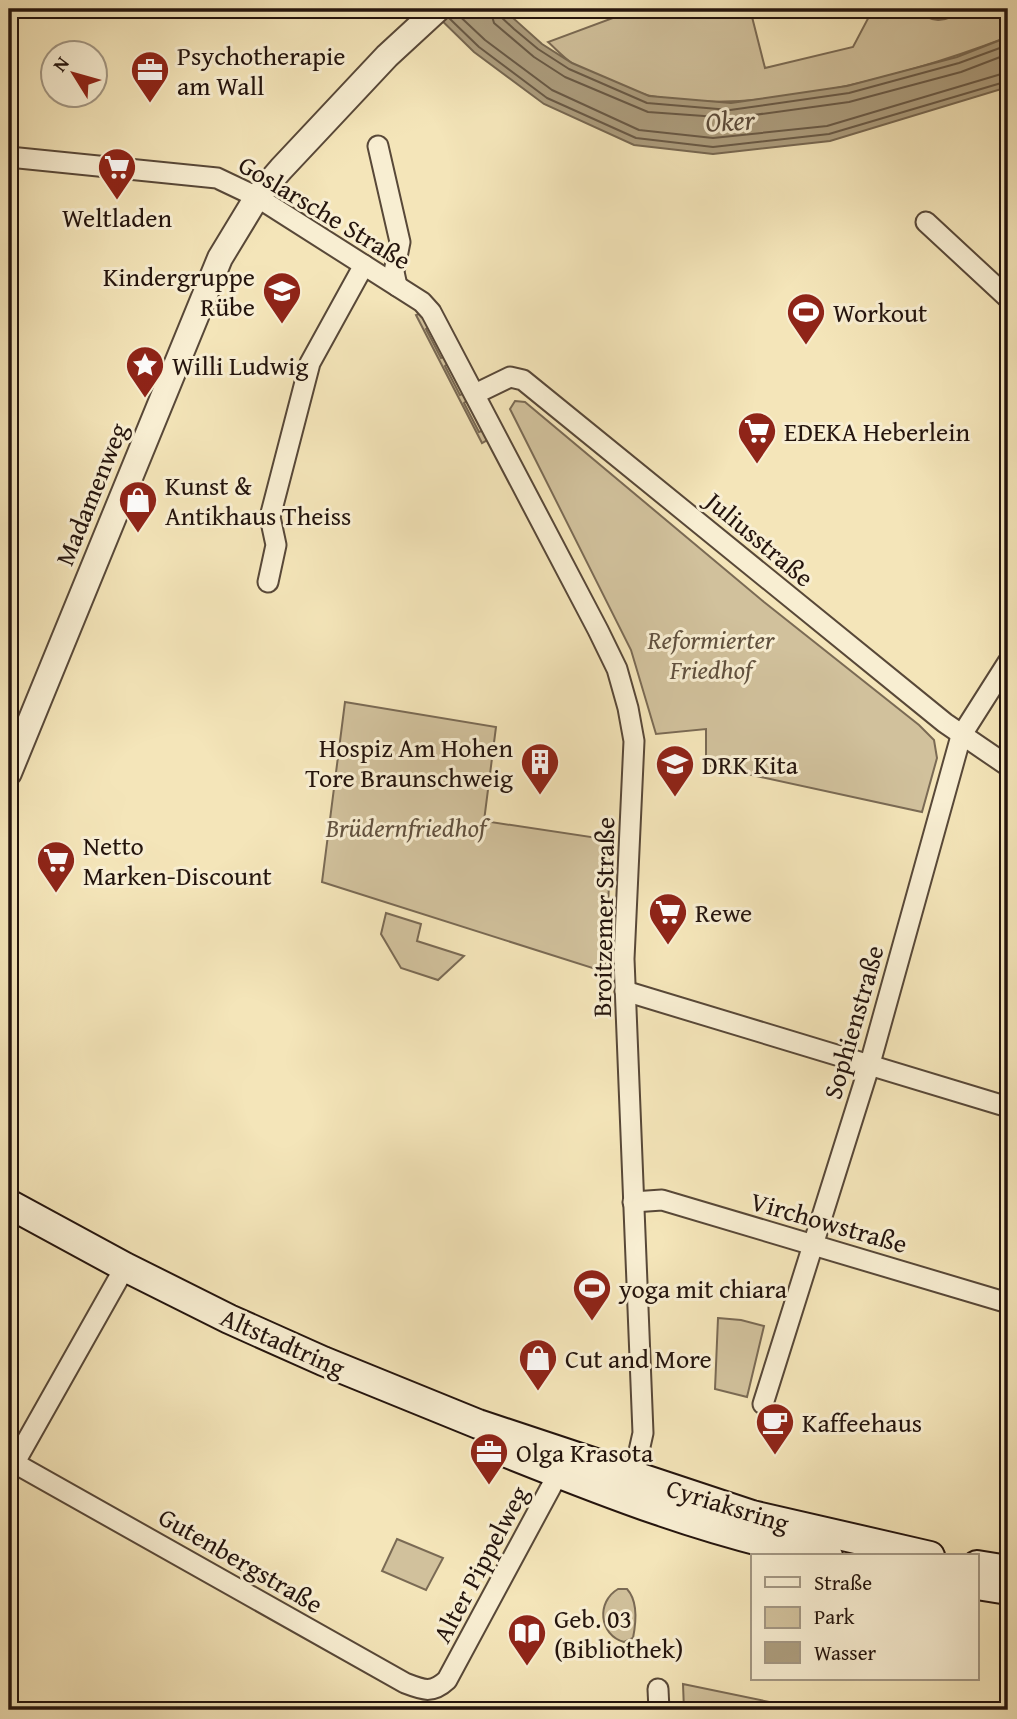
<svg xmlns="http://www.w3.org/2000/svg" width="1017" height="1719" viewBox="0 0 1017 1719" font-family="'Gentium Book Plus',serif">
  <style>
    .green { fill: #d1c19c; stroke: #7a6a54; stroke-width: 2 }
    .water { fill: #ad9e7f; stroke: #766751; stroke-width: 2 }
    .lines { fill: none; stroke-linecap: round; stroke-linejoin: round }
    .shore { stroke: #685946; stroke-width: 2 }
    .minor-casing { stroke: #584838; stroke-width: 23 }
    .tertiary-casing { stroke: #584838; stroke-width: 28 }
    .secondary-casing { stroke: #24140d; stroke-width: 32 }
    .minor { stroke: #f8eed2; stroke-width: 19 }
    .tertiary { stroke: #f8eed2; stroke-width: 24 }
    .secondary { stroke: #f8eed2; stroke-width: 28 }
    .labels { text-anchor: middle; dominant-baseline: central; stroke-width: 6; stroke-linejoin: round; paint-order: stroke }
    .poi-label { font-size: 26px; fill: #24140d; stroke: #f8eed2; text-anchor: start }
    .street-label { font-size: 26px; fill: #24140d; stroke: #f8eed2 }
    .park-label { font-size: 26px; font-style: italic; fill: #61513f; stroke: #f8eed2 }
    .water-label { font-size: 28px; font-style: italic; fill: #5b4b3b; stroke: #f8eed2 }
  </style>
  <rect width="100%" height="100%" fill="#f4e5b9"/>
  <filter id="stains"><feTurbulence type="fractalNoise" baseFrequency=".00286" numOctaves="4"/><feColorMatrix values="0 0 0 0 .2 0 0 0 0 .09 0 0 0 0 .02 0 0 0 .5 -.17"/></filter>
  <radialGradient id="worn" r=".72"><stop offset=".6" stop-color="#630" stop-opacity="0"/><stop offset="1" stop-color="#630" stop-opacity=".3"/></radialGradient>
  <g class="green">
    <path d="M637,9h113l15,59 88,-21 20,-38h45c13,17 31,12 45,0h45v28c-103,39 -247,80 -357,59 -15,-3 -65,-25 -79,-33 -8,-5 -16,-14 -24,-21z"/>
    <path d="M422,313l8,13 -4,3 15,29 5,-2 3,7 -4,3 15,29 5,-2 3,7 -4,3 15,29 5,-2 5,9 -7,4 -66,-128z"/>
    <path d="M515,401l10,1 239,200 155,123 15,15 3,18 -15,54 -216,-47v-36l-50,5 -25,-84 -121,-241z"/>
    <path d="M345,702l151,25 -12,94 127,19 -6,132 -283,-90z"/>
    <path d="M386,913l35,11 -4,17 47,15 -26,24 -37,-12 -20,-34z"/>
    <path d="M718,1318l23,2 23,6 -17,71 -32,-8z"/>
    <path d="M397,1539l46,19 -17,32 -44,-19z"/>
    <path d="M618,1589h9c11,12 9,34 6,49l-9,4c-25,-7 -28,-40 -6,-53z"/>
    <path d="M683,1684l125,26h-124z"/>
  </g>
  <path class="water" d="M430,9h73l39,35 30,19 77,33 82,7 116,-17 110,-29 51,-20v50l-178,54 -117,13 -79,-9 -90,-41 -70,-52z"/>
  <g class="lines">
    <g class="shore">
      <path d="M452,9l33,31 67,50 87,40 74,8 114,-12 181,-54"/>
      <path d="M490,9l4,14 40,34 31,20 83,35 84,6 117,-16 112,-30 47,-18"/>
      <path d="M498,9l2,7 14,13 24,20 31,20 78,34 83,7 119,-17 110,-30 49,-18"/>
      <path d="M449,18l30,29 68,51 89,40 77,9 116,-13 179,-53"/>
    </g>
    <g class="minor-casing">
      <g id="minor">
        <path d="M378,146l22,96 -6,30 3,14"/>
        <path d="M9,157l208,21 40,19 165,105 9,10 167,318 19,39 11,39 6,33 -10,218 19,474 -12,54"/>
        <path d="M926,222l82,76"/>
        <path d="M475,394l35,-17 13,3 422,343 63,43"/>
        <path d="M268,582l8,-37 -6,-28 40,-154 54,-98"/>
        <path d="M625,991l383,116"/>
        <path d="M633,1202l29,-2 346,103"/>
        <path d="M763,1404l106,-337 92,-331 47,-74"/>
        <path d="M9,1460l396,223c18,7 27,11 42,-3l111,-206"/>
        <path d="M15,1462l110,-195"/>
        <path d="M658,1689l1,21"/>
      </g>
    </g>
    <g class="tertiary-casing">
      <path id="tertiary" d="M9,773l211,-515 37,-61 24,-28 106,-113 51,-47"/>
    </g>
    <g class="secondary-casing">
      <g id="secondary">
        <path d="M9,1204l116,63 104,52 94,42 155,63 274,91 178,41"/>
        <path d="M492,1447c107,43 222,89 336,109"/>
        <path d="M977,1565l31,5"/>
        <path d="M977,1585l31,5"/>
      </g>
    </g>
    <use href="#minor" class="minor"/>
    <use href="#tertiary" class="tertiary"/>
    <use href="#secondary" class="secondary"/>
  </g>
  <defs>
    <g id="office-pin" transform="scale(2.0125)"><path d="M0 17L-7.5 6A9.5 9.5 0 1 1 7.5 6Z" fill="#8f2418" stroke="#f8eed2"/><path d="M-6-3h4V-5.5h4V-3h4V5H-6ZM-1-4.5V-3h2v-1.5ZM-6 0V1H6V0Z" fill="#fff"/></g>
    <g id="supermarket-pin" transform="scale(2.0125)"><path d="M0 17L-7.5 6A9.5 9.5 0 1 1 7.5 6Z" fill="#8f2418" stroke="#f8eed2"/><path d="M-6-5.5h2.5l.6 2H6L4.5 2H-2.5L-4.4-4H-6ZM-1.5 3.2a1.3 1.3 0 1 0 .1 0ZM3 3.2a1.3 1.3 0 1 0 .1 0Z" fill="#fff"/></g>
    <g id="school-pin" transform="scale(2.0125)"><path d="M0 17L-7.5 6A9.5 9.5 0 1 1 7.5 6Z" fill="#8f2418" stroke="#f8eed2"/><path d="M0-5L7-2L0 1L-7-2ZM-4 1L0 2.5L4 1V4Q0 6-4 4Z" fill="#fff"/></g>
    <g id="stadium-pin" transform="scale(2.0125)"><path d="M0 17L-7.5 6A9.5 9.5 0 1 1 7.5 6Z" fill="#8f2418" stroke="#f8eed2"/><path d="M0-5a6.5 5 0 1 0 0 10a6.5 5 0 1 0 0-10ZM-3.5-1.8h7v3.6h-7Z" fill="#fff"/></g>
    <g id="sight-pin" transform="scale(2.0125)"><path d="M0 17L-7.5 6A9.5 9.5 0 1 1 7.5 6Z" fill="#8f2418" stroke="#f8eed2"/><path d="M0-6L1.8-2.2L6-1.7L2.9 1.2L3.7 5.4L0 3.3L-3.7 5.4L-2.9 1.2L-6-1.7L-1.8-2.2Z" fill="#fff"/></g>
    <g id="shop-pin" transform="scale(2.0125)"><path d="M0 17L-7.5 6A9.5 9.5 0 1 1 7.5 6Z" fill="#8f2418" stroke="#f8eed2"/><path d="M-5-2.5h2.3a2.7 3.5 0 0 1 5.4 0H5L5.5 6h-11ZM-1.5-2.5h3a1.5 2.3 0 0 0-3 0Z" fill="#fff"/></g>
    <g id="building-pin" transform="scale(2.0125)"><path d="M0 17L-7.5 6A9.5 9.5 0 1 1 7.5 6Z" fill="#8f2418" stroke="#f8eed2"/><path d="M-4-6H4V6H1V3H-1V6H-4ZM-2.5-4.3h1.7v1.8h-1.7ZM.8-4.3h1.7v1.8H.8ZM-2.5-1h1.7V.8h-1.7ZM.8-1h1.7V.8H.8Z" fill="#fff"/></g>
    <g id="cafe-pin" transform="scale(2.0125)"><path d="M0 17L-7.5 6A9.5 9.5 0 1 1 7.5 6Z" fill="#8f2418" stroke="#f8eed2"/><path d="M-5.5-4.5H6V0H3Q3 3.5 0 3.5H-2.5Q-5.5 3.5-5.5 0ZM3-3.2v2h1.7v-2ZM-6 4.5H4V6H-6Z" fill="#fff"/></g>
    <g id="library-pin" transform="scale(2.0125)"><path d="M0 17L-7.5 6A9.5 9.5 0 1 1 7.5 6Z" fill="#8f2418" stroke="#f8eed2"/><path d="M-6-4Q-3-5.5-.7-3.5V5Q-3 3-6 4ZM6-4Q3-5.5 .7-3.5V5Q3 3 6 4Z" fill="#fff"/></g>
  </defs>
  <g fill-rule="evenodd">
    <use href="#office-pin" x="150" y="70"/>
    <use href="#supermarket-pin" x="117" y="167"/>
    <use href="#school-pin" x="282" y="291"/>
    <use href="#stadium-pin" x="806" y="312"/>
    <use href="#sight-pin" x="145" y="365"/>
    <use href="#supermarket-pin" x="757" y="431"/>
    <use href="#shop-pin" x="138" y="500"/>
    <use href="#building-pin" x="540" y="762"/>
    <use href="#school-pin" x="675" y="764"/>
    <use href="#supermarket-pin" x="56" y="860"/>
    <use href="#supermarket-pin" x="668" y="912"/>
    <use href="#stadium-pin" x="592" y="1288"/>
    <use href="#shop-pin" x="538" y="1358"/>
    <use href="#cafe-pin" x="775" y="1422"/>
    <use href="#office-pin" x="489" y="1452"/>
    <use href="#library-pin" x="527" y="1633"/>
  </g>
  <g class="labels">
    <g class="poi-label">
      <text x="177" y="55">Psychotherapie<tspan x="177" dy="30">am Wall</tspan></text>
      <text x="117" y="217" text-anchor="middle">Weltladen</text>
      <text x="255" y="276" text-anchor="end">Kindergruppe<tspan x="255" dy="30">Rübe</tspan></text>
      <text x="833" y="312">Workout</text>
      <text x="172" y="365">Willi Ludwig</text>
      <text x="784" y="431">EDEKA Heberlein</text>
      <text x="165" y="485">Kunst &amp;<tspan x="165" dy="30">Antikhaus Theiss</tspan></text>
      <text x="513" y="747" text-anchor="end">Hospiz Am Hohen<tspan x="513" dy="30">Tore Braunschweig</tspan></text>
      <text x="702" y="764">DRK Kita</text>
      <text x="83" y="845">Netto<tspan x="83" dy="30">Marken-Discount</tspan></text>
      <text x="695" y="912">Rewe</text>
      <text x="619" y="1288">yoga mit chiara</text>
      <text x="565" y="1358">Cut and More</text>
      <text x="802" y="1422">Kaffeehaus</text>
      <text x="516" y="1452">Olga Krasota</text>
      <text x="554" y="1618">Geb. 03<tspan x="554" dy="30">(Bibliothek)</tspan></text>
    </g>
    <g class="street-label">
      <text transform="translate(325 212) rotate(31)">Goslarsche Straße</text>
      <text transform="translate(91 494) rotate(-68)">Madamenweg</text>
      <text transform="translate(760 539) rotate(40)">Juliusstraße</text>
      <text transform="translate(603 917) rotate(-89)">Broitzemer Straße</text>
      <text transform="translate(853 1022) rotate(-74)">Sophienstraße</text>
      <text transform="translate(829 1222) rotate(16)">Virchowstraße</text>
      <text transform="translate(283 1342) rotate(24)">Altstadtring</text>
      <text transform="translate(728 1505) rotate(17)">Cyriaksring</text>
      <text transform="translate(241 1560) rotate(30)">Gutenbergstraße</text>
      <text transform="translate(480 1564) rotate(-62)">Alter Pippelweg</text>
    </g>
    <g class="park-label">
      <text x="711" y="639">Reformierter<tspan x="711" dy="30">Friedhof</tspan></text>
      <text x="406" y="827">Brüdernfriedhof</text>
    </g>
    <g class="water-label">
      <text transform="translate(730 120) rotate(-3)">Oker</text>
    </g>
  </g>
  <rect width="1017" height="1719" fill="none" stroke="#f4e5b9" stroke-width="35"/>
  <rect x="10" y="10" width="996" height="1698" fill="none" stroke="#24140d" stroke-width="3.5"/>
  <rect x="18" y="18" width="982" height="1684" fill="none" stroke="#24140d" stroke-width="2"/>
  <rect x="751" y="1554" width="228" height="126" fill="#f8eed2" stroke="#a39783" stroke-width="2"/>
  <rect x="765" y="1577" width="35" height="10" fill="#f8eed2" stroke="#a39783" stroke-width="2"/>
  <text x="814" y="1590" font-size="21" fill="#24140d">Straße</text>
  <rect x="765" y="1607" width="35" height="21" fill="#d1c19c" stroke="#a39783" stroke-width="2"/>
  <text x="814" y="1624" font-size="21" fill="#24140d">Park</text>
  <rect x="765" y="1642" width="35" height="21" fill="#ad9e7f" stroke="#a39783" stroke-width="2"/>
  <text x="814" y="1660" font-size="21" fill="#24140d">Wasser</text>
  <g transform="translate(74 74) rotate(307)"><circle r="33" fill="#f8eed2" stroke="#a39783" stroke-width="2"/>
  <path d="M0-5L12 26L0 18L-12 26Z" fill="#8f2418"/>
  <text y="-10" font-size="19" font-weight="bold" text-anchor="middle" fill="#24140d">N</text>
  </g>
  <rect width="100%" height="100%" filter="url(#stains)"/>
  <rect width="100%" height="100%" fill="url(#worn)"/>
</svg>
